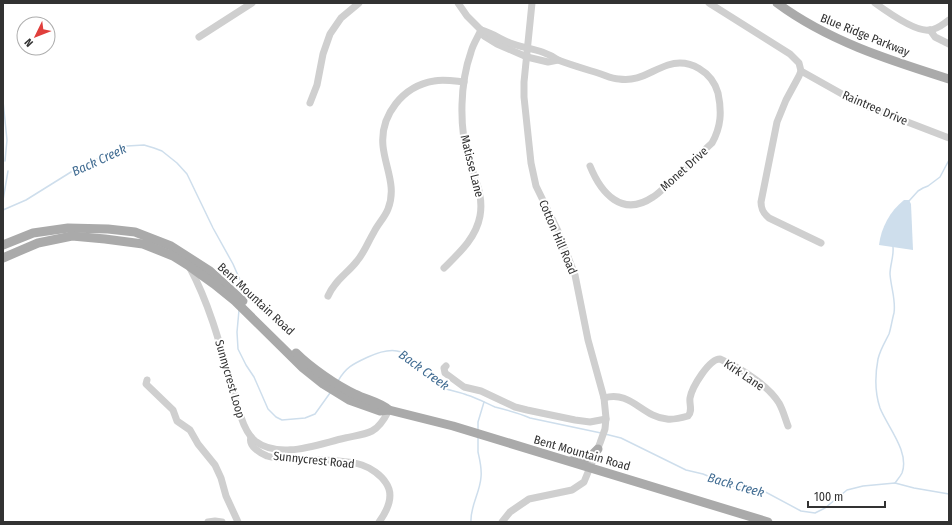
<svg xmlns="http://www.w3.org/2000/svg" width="952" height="525" viewBox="0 0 952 525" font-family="'Fira Sans Condensed',sans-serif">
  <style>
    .water { fill: #cedeec }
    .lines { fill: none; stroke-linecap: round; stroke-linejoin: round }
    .stream { stroke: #cedeec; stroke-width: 1.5 }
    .minor { stroke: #cfcfcf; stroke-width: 7 }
    .major { stroke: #aaa; stroke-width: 9 }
    .labels { text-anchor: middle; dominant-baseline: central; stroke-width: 4; stroke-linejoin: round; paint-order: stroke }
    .street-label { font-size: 12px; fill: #323232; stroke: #fff }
    .water-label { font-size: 13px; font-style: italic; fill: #416c92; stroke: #fff }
  </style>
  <rect width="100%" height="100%" fill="#fff"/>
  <path class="water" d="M904,200h5l2,4 2,46 -34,-5c2,-17 11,-34 25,-45z"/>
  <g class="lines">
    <g class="stream">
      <path d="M3,101l4,39 -2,21"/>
      <path d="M3,200l5,-29"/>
      <path d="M909,201l9,-10 5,-3 5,-2 12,-9 9,-17"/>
      <path d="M3,210l23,-10 53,-33 48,-21 17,-1 10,3 8,3 15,12 10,11 26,54 20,36 7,16v14"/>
      <path d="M893,247c1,9 -3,18 -3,27 1,14 6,26 4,39 -2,7 -3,15 -5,21 -4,8 -9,16 -11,25 -3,16 -3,34 2,49 7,18 30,44 22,65 -2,4 -5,7 -7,10"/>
      <path d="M239,310l-2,22 1,17 8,16 8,12 14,32 8,8 6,3 23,-2 10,-4 15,-21"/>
      <path d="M338,381c8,-14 15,-17 30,-24 30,-14 39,-5 59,17 5,6 10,11 17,14 7,3 16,4 23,7 10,3 19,8 28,12 12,3 24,6 35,11l71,15"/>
      <path d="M478,431v-9l6,-20"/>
      <path d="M605,434l16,4 65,32 17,4 29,12 28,3 41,22 14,2 10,-5 22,-18 16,-4 32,-3 19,5 35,6"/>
      <path d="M471,522c-1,-16 9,-29 10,-45 1,-9 -1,-16 -3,-25 0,-5 0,-11 0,-16"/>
    </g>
    <g class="minor">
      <path d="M458,3l9,13 14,14 3,6 13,8 30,13 21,5 10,-2"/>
      <path d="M709,3l81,51 9,9 2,8 57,32 91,35"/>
      <path d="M875,3c11,8 41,29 54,27 8,0 14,-6 20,-10"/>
      <path d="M481,30c11,3 19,9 29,13 16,6 33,6 48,17 13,5 27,9 40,13 7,2 14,6 21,6 20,3 31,-8 49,-14 22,-7 44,7 50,28 4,19 3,34 -6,50 -12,11 -24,23 -36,34 -8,6 -15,15 -23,20 -31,21 -52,-4 -63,-31"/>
      <path d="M930,30l5,7 14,7"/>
      <path d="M199,37l53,-34"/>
      <path d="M801,71l-2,5 -13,24 -9,22 -16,80c0,7 2,11 8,16l52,25"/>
      <path d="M310,103l7,-18 6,-31 7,-20 11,-16 18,-15"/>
      <path d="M190,268c25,47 35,98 51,149 3,9 7,18 14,24 25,19 63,3 90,-3 8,-2 19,-3 27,-7 8,-4 13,-13 17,-21"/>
      <path d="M444,268c15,-15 32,-30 36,-52 4,-22 -6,-38 -12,-59 -9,-31 -8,-74 3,-105 2,-8 7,-15 10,-22"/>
      <path d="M328,296c7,-16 19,-22 29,-35 7,-8 11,-19 17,-29 4,-8 11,-15 14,-23 9,-22 -3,-42 -5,-63 -3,-31 20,-60 51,-65 10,-2 20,0 30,1"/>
      <path d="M446,366l-2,2 1,5 19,14 17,4 34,16 12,3 48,10 15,2 16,-3"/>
      <path d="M147,380l-1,4 27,26 4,11 13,9 8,14 17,21 6,13 5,18 12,26"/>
      <path d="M604,398c27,-8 38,19 63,21 7,1 14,-1 21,-3 5,-5 1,-12 2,-18 2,-11 19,-39 30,-39 20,9 47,25 59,44 4,7 6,15 9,23"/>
      <path d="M251,437c-3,9 9,16 16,19 29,8 66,0 95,9 9,3 19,10 24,18 9,13 1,28 -7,39"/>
      <path d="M208,522l7,-1 7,1"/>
      <path d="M502,522l8,-10 19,-13 43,-9 12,-8 16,-39 5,-14 1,-11 -2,-20 -16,-58 -13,-65 -17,-44 -22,-45 -5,-23 -7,-66v-15l8,-79"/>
    </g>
    <g class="major">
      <path d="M777,3c51,38 112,57 172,76"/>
      <path d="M3,245l30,-12 35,-5 40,1 27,3 36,14 39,25 33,30"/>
      <path d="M3,258l35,-15 34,-7 33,3 38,5 30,12 16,10 25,18 21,17 68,67 20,16 26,16 31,11 9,-1 64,16 315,96"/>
      <path d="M296,353c14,14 41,33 59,41 12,6 25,8 34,16"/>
      <path d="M571,461l18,-3 9,-9"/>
    </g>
  </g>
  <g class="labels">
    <g class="street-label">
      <text transform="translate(865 35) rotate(22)">Blue Ridge Parkway</text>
      <text transform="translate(875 108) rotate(23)">Raintree Drive</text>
      <text transform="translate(472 166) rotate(76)">Matisse Lane</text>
      <text transform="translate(684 169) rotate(-42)">Monet Drive</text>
      <text transform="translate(558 237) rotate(67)">Cotton Hill Road</text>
      <text transform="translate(256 299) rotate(43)">Bent Mountain Road</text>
      <text transform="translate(744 375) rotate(34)">Kirk Lane</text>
      <text transform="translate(230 379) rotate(74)">Sunnycrest Loop</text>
      <text transform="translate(582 453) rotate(16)">Bent Mountain Road</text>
      <text transform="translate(314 460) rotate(6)">Sunnycrest Road</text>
    </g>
    <g class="water-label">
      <text transform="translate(99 160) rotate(-25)">Back Creek</text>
      <text transform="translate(424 370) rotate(36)">Back Creek</text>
      <text transform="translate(736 485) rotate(16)">Back Creek</text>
    </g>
  </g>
  <rect width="952" height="525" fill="none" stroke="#323232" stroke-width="8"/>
  <g transform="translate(36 36) rotate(227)"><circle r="19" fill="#ffffff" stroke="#adadad"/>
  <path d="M0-3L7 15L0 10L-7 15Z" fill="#e03f3c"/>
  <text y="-6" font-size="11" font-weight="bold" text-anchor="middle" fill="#323232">N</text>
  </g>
  <path d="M808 501v6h77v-6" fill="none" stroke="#323232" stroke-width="2"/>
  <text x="814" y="501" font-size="12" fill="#323232" stroke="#ffffff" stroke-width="3" paint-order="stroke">100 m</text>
</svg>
